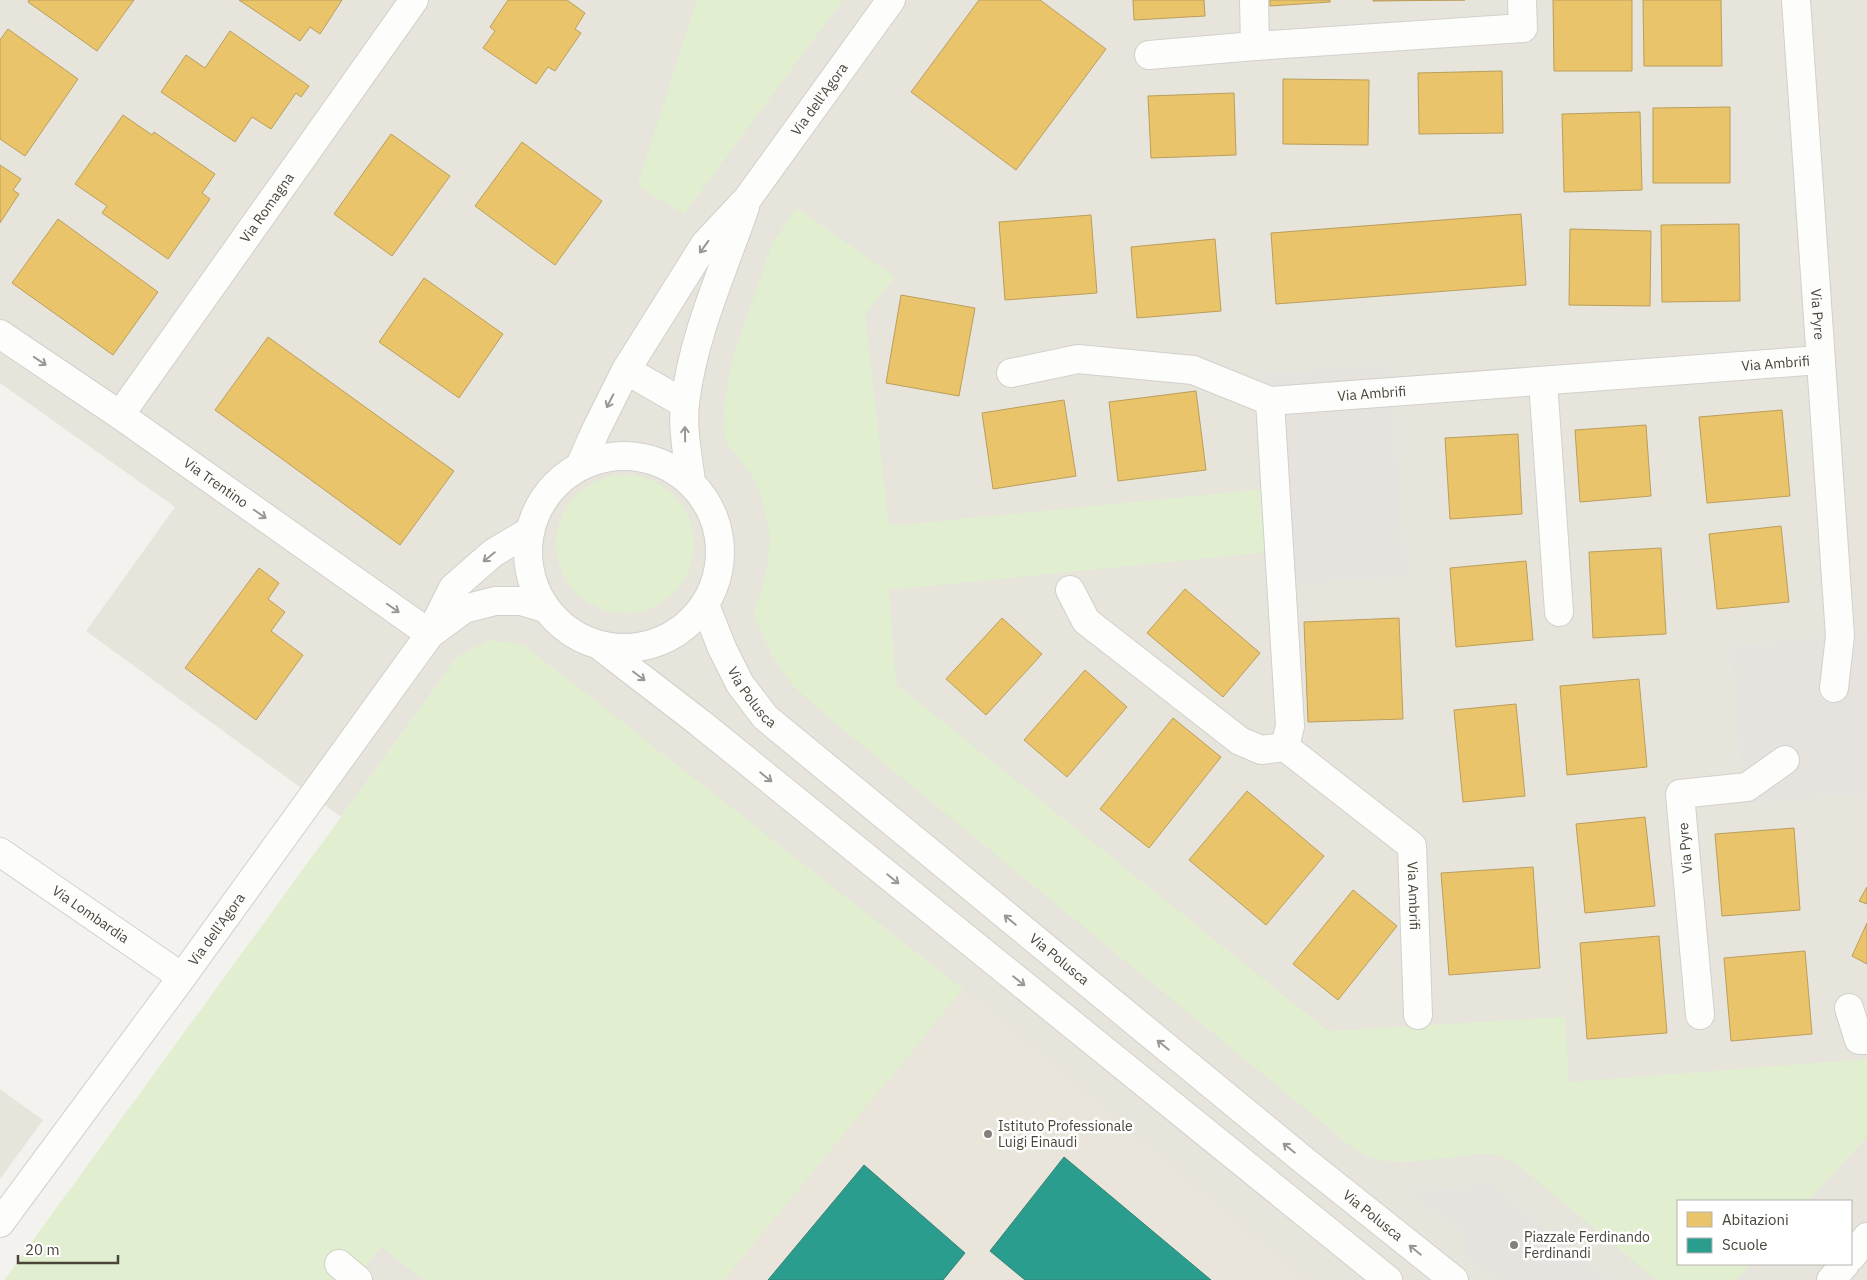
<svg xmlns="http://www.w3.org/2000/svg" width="1867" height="1280" viewBox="0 0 1867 1280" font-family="'IBM Plex Sans',sans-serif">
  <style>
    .residential { fill: #e7e4dc; fill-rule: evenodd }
    .education { fill: #eae5da }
    .green { fill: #e1eecf }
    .parking { fill: #e6e3df }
    .homes { fill: #e9c46a; stroke: #ba9e5b }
    .schools { fill: #2a9d8f; stroke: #348275 }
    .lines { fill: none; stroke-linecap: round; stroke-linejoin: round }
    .minor-casing { stroke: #d2d0cb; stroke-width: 30 }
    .minor { stroke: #fdfdfc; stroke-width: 28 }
    .oneway { stroke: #9b9791 }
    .poi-dot { fill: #868178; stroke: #fff; stroke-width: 2 }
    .labels { text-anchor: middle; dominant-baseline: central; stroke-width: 5; stroke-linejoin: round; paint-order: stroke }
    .street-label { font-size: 14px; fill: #4b4439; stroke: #fff }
    .poi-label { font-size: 14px; fill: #4b4439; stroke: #fff; text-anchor: start }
  </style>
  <rect width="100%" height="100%" fill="#f4f2ee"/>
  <g class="residential">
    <path d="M0,0h1867v1280h-1143l238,-291 -504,-333 -117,161 -255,-186 89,-124 -175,-124zM1678,1201h173v63h-173z"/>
    <path d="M0,1089l43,31 -43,59z"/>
    <path d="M381,1246l43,34h-70z"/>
  </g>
  <path class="education" d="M963,989l340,291h-579z"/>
  <g class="green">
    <path d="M697,0h146l-159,214 -47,-28z"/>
    <path d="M797,208l98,69 -30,37 24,212 376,-37 5,63 -381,38 7,94 432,347 237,-14 4,65 298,-23v78l-59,64h-130v63h73l-15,16h-80l-138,-115 -20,-10 -17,-1 -73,8 -24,-1 -19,-6 -18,-12 -519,-426 -36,-32 -19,-28 -19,-40 1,-10 8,-19 5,-29 2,-23 -10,-44 -9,-18 -24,-31 -4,-13 1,-24 8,-46 40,-116z"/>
    <circle cx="625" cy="544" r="69"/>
    <path d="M489,640l35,5 439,344 -239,291h-300l-43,-34 -27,34h-350l454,-624z"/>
  </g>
  <g class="parking">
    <path d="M1389,365l18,210 -134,12 -18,-213z"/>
    <path d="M1865,634l2,16v143l-123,11 -14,-158z"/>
    <path d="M1490,1184l118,96h-109l-35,-22 -2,-27 -54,-39z"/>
  </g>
  <g class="homes">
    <path d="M29,0h105l-37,51 -69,-49z"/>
    <path d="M239,0h103l-22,34 -10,-7 -10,14z"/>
    <path d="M508,0h59l18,13 -10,16 6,4 -26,38 -7,-4 -12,17 -53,-36 12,-17 -5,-4z"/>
    <path d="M979,0h61l66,49 -90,121 -105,-78z"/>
    <path d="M1133,0h71l1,16 -71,4z"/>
    <path d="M1270,0h60v2l-60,4z"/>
    <path d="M1373,0h92l-92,1z"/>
    <path d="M1553,0h79v71h-78z"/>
    <path d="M1643,0h78l1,66h-78z"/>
    <path d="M8,29l70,50 -53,77 -25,-17v-99z"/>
    <path d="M230,31l79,55 -8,11 -5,-4 -25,36 -19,-12 -17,25 -74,-50 25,-37 19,13z"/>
    <path d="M1502,71l1,62 -84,1 -1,-61z"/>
    <path d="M1283,79l86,1 -1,65 -85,-1z"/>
    <path d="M1234,93l2,62 -85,3 -3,-62z"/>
    <path d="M1730,107v76h-77v-75z"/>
    <path d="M1640,112l2,78 -78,2 -2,-78z"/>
    <path d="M123,115l29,20 2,-3 61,42 -13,19 8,6 -42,60 -66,-46 5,-7 -32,-22z"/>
    <path d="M391,134l59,42 -58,80 -58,-42z"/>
    <path d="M522,142l80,59 -47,64 -80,-59z"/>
    <path d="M0,165l21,14 -8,11 6,4 -19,29z"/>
    <path d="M1521,214l5,71 -250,19 -5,-71z"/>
    <path d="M1091,215l6,78 -92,7 -6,-78z"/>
    <path d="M58,219l100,73 -45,63 -101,-72z"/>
    <path d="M1739,224l1,77 -78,1 -1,-77z"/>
    <path d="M1570,229l81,2 -1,75 -81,-1z"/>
    <path d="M1215,239l6,72 -84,7 -6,-71z"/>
    <path d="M424,278l79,56 -44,64 -80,-56z"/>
    <path d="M901,295l74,13 -16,88 -73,-13z"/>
    <path d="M268,337l186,134 -54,74 -185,-135z"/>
    <path d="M1196,391l10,79 -88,11 -9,-79z"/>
    <path d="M1064,400l12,76 -83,13 -11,-76z"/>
    <path d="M1782,410l8,86 -83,7 -8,-86z"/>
    <path d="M1646,425l5,71 -71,6 -5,-72z"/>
    <path d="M1518,434l4,80 -72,5 -5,-81z"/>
    <path d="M1781,526l8,76 -72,7 -8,-75z"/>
    <path d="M1661,548l5,86 -73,4 -4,-86z"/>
    <path d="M1526,561l7,79 -77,7 -6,-79z"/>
    <path d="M259,568l20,15 -11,16 17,13 -14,19 32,24 -47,65 -71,-52z"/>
    <path d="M1185,589l75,64 -37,44 -76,-64z"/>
    <path d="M1002,618l40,36 -56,61 -40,-36z"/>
    <path d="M1399,618l4,101 -95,3 -4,-100z"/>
    <path d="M1085,670l42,37 -60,70 -43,-37z"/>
    <path d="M1639,679l8,88 -80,8 -7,-89z"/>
    <path d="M1516,704l9,92 -62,6 -9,-92z"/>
    <path d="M1173,718l48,39 -72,91 -49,-39z"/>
    <path d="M1247,791l77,65 -58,69 -77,-65z"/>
    <path d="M1645,817l10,89 -70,7 -9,-89z"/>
    <path d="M1794,828l6,82 -78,6 -7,-82z"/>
    <path d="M1533,867l7,101 -91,7 -8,-102z"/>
    <path d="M1867,887v17l-8,-3z"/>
    <path d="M1353,890l44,36 -59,74 -45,-36z"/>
    <path d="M1867,923v41l-15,-8z"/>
    <path d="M1659,936l8,97 -80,6 -7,-96z"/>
    <path d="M1805,951l7,83 -81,7 -7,-83z"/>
  </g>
  <g class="schools">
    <path d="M1064,1157l147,123h-186l-35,-29z"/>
    <path d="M864,1165l101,88 -22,27h-175z"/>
  </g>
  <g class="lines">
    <g class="minor-casing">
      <g id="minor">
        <path d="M1254,0l1,46"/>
        <path id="s1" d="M1796,0l44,636 -6,52"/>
        <path d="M1149,55l106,-9 268,-18 -1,-28"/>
        <path id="s2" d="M0,334l120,81 310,219"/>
        <path d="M626,370l59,34"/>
        <path id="s3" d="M1011,373l67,-14 115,11 77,31 550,-41"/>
        <path d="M1543,381l16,231"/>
        <path id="s4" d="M1270,401l20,325 -5,21 127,99 6,169"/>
        <path id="s5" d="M120,415l294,-415"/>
        <circle cx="624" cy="552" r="96"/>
        <path id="s6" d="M580,466l15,-34 31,-62 79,-126 43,-46 143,-198"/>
        <path d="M691,482c-3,-26 -9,-53 -6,-79 8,-68 38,-132 60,-196"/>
        <path d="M1070,590l16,31 154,120 21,9 24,-3"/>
        <path id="s7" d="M705,605l17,43 18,36 25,33 536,441 153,122"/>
        <path d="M433,632l31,-23 31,-8h26l24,7"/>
        <path d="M600,646l100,77 688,557"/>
        <path id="s8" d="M0,852l182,125"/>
        <path d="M1849,1008l10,32h8"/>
        <path d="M1700,1015l-20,-221 67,-7 38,-27"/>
        <path id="s9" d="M0,1223l182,-246 248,-343 23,-46 40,-35 37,-22"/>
        <path d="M1851,1257l16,-20"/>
        <path d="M339,1264l19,16"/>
        <path d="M1831,1280l14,-16"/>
      </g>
    </g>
    <use href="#minor" class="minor"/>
  </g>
  <defs><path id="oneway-shaft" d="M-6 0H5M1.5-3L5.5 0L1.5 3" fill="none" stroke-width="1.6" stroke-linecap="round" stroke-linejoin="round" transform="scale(1.25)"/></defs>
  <g class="oneway">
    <use href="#oneway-shaft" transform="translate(704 247) rotate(126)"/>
    <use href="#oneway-shaft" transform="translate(40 361) rotate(34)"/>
    <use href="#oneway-shaft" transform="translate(610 401) rotate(117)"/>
    <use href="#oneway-shaft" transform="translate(685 434) rotate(-91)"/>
    <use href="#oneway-shaft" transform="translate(260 514) rotate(35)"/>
    <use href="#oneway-shaft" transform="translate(489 557) rotate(141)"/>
    <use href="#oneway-shaft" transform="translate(393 608) rotate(35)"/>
    <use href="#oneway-shaft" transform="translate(639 676) rotate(37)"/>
    <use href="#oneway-shaft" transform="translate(766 777) rotate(39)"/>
    <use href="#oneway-shaft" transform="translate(893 879) rotate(39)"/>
    <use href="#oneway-shaft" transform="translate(1010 920) rotate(-140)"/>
    <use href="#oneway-shaft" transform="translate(1019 981) rotate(39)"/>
    <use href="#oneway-shaft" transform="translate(1163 1045) rotate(-141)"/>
    <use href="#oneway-shaft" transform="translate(1289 1148) rotate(-141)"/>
    <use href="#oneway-shaft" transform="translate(1415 1250) rotate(-141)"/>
  </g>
  <g class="poi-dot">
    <circle cx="988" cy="1134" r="5"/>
    <circle cx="1514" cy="1245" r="5"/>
  </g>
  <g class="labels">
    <g class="street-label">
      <text stroke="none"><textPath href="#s6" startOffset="440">Via dell'Agora</textPath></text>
      <text stroke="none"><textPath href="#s5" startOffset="254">Via Romagna</textPath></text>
      <text stroke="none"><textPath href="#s1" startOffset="315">Via Pyre</textPath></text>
      <text stroke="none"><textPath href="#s3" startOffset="774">Via Ambrifi</textPath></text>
      <text stroke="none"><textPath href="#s3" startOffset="369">Via Ambrifi</textPath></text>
      <text stroke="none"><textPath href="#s2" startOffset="262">Via Trentino</textPath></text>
      <text stroke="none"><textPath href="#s7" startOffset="104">Via Polusca</textPath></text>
      <text transform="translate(1685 848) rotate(-95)">Via Pyre</text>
      <text stroke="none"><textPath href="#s4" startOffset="558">Via Ambrifi</textPath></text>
      <text stroke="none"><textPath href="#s8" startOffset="110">Via Lombardia</textPath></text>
      <text stroke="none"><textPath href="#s9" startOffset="365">Via dell'Agora</textPath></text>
      <text stroke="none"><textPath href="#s7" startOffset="509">Via Polusca</textPath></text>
      <text stroke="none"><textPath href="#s7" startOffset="914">Via Polusca</textPath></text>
    </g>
    <g class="poi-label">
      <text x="998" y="1126">Istituto Professionale<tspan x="998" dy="16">Luigi Einaudi</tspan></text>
      <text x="1524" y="1237">Piazzale Ferdinando<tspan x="1524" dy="16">Ferdinandi</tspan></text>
    </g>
  </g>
  <rect x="1677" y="1200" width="175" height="65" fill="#ffffff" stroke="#b7b4b0"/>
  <rect x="1687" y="1212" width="25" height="15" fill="#e9c46a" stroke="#b7b4b0"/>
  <text x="1722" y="1225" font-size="15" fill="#4b4439">Abitazioni</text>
  <rect x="1687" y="1238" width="25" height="15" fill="#2a9d8f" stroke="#b7b4b0"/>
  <text x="1722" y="1250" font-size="15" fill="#4b4439">Scuole</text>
  <path d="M18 1255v8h100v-8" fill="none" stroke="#4b4439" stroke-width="2.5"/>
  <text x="25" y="1255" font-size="15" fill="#4b4439" stroke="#ffffff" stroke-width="4" paint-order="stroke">20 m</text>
</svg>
